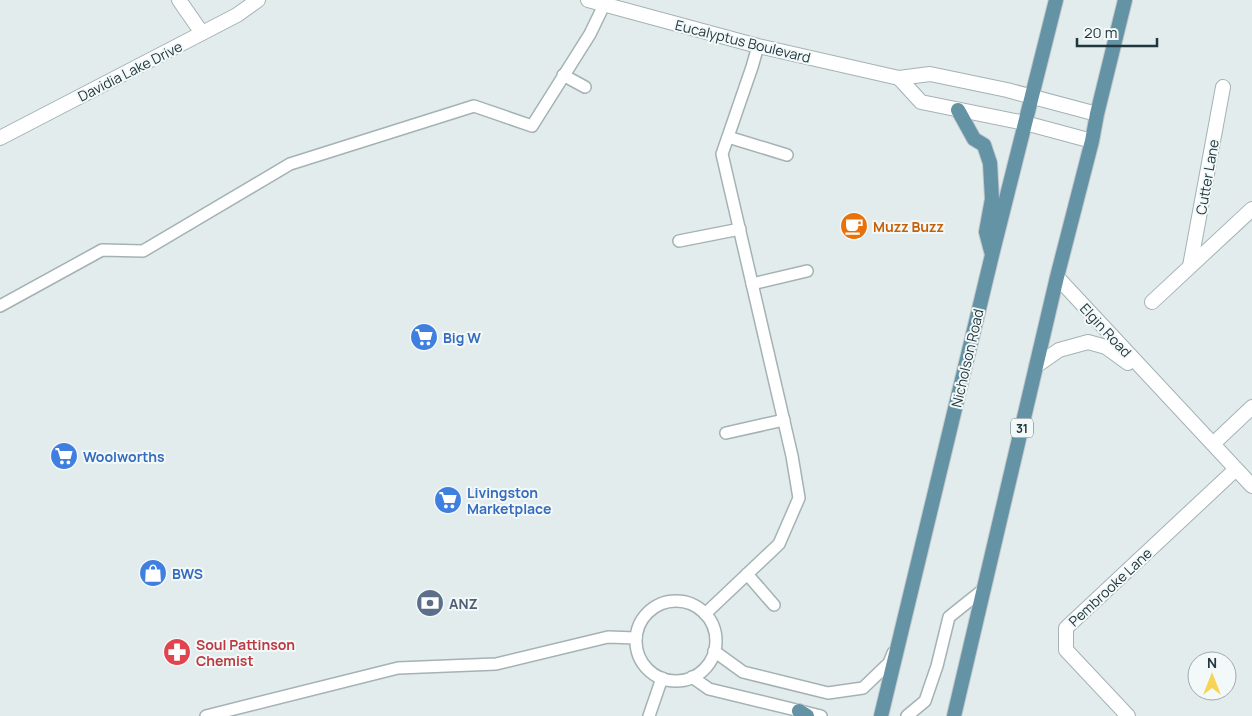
<svg xmlns="http://www.w3.org/2000/svg" width="1252" height="716" viewBox="0 0 1252 716" font-family="Manrope,sans-serif">
  <style>
    .lines { fill: none; stroke-linecap: round; stroke-linejoin: round }
    .service-casing { stroke: #a4b2b5; stroke-width: 14 }
    .minor-casing { stroke: #a4b2b5; stroke-width: 16 }
    .tertiary-casing { stroke: #a4b2b5; stroke-width: 16 }
    .primary-casing { stroke: #c1c7c9; stroke-width: 16 }
    .service { stroke: #fff; stroke-width: 11 }
    .minor { stroke: #fff; stroke-width: 14 }
    .tertiary { stroke: #fff; stroke-width: 14 }
    .primary { stroke: #6493a5; stroke-width: 14 }
    .labels { text-anchor: middle; dominant-baseline: central; stroke-width: 4; stroke-linejoin: round; paint-order: stroke }
    .shield { fill: #f3f9f9; stroke: #607177; stroke-width: 1 }
    .shield-label { font-size: 12px; font-weight: bold; fill: #21373f }
    .street-label { font-size: 14px; fill: #21373f; stroke: #f3f9f9 }
    .food-label { font-size: 14px; font-weight: bold; fill: #c56008; stroke: #f3f9f9; text-anchor: start }
    .shop-label { font-size: 14px; font-weight: bold; fill: #366cbe; stroke: #f3f9f9; text-anchor: start }
    .service-label { font-size: 14px; font-weight: bold; fill: #4e5e75; stroke: #f3f9f9; text-anchor: start }
    .health-label { font-size: 14px; font-weight: bold; fill: #be3a42; stroke: #f3f9f9; text-anchor: start }
  </style>
  <rect width="100%" height="100%" fill="#e2eced"/>
  <g class="lines">
    <g class="service-casing">
      <g id="service">
        <path d="M563,75l22,12"/>
        <path d="M728,137l59,18"/>
        <path d="M679,241l61,-12"/>
        <path d="M752,284l55,-13"/>
        <path d="M0,306l102,-56 41,1 147,-87 184,-58 58,20 58,-92 14,-29"/>
        <path d="M726,433l58,-13"/>
        <path d="M747,574l27,31"/>
        <circle cx="676" cy="641" r="40"/>
        <path d="M705,614l74,-70 20,-46 -7,-42 -70,-302 30,-87 6,-21"/>
        <path d="M714,651l29,21 85,21 35,-5 26,-25 4,-10"/>
        <path d="M692,677l17,12 112,27"/>
        <path d="M206,716l192,-48 98,-4 112,-27 28,1"/>
        <path d="M649,716l13,-38"/>
        <path d="M907,716l18,-15 12,-35 12,-49 35,-28"/>
      </g>
    </g>
    <g class="minor-casing">
      <g id="minor">
        <path d="M179,0l23,33"/>
        <path d="M0,138l237,-123 21,-15"/>
        <path d="M1190,266l33,-179"/>
        <path d="M1057,277c65,70 130,140 195,209"/>
        <path d="M1152,302l100,-93"/>
        <path d="M1036,366l23,-16 29,-8 18,5 22,16"/>
        <path d="M1213,444l39,-37"/>
        <path d="M1128,716l-62,-66v-22l170,-159"/>
      </g>
    </g>
    <g class="tertiary-casing">
      <g id="tertiary">
        <path d="M588,0l170,46 141,32 31,-4 77,16 90,24"/>
        <path d="M899,78l22,24 104,21 67,18"/>
      </g>
    </g>
    <g class="primary-casing">
      <g id="primary">
        <path d="M958,110l16,29 10,6 6,18 2,36 -6,33 5,19"/>
        <path d="M799,711l8,5"/>
        <path d="M881,716l111,-461 64,-255"/>
        <path d="M954,716l103,-439 35,-136 5,-27 28,-114"/>
      </g>
    </g>
    <use href="#service" class="service"/>
    <use href="#minor" class="minor"/>
    <use href="#tertiary" class="tertiary"/>
    <use href="#primary" class="primary"/>
  </g>
  <defs>
    <g id="cafe-disc" transform="scale(1.4375)"><circle r="9.5" fill="#e8710a" stroke="#f3f9f9"/><path d="M-5.5-4.5H6V0H3Q3 3.5 0 3.5H-2.5Q-5.5 3.5-5.5 0ZM3-3.2v2h1.7v-2ZM-6 4.5H4V6H-6Z" fill="#fff"/></g>
    <g id="supermarket-disc" transform="scale(1.4375)"><circle r="9.5" fill="#3f7fe0" stroke="#f3f9f9"/><path d="M-6-5.5h2.5l.6 2H6L4.5 2H-2.5L-4.4-4H-6ZM-1.5 3.2a1.3 1.3 0 1 0 .1 0ZM3 3.2a1.3 1.3 0 1 0 .1 0Z" fill="#fff"/></g>
    <g id="shop-disc" transform="scale(1.4375)"><circle r="9.5" fill="#3f7fe0" stroke="#f3f9f9"/><path d="M-5-2.5h2.3a2.7 3.5 0 0 1 5.4 0H5L5.5 6h-11ZM-1.5-2.5h3a1.5 2.3 0 0 0-3 0Z" fill="#fff"/></g>
    <g id="bank-disc" transform="scale(1.4375)"><circle r="9.5" fill="#5c6f8a" stroke="#f3f9f9"/><path d="M-6-4H6V4H-6ZM0-2.3a2.3 2.3 0 1 0 0 4.6a2.3 2.3 0 1 0 0-4.6Z" fill="#fff"/></g>
    <g id="pharmacy-disc" transform="scale(1.4375)"><circle r="9.5" fill="#e0444e" stroke="#f3f9f9"/><path d="M-2-6h4v4h4v4h-4v4h-4v-4h-4v-4h4Z" fill="#fff"/></g>
  </defs>
  <g fill-rule="evenodd">
    <use href="#cafe-disc" x="854" y="226"/>
    <use href="#supermarket-disc" x="424" y="337"/>
    <use href="#supermarket-disc" x="64" y="456"/>
    <use href="#supermarket-disc" x="448" y="500"/>
    <use href="#shop-disc" x="153" y="573"/>
    <use href="#bank-disc" x="430" y="603"/>
    <use href="#pharmacy-disc" x="177" y="652"/>
  </g>
  <g class="labels">
    <rect class="shield" x="1011" y="418.5" width="22" height="19" rx="4"/>
    <g class="shield-label">
      <text x="1022" y="428">31</text>
    </g>
    <g class="street-label">
      <text transform="translate(743 41) rotate(14)">Eucalyptus Boulevard</text>
      <text transform="translate(130 71) rotate(-27)">Davidia Lake Drive</text>
      <text transform="translate(1207 177) rotate(-80)">Cutter Lane</text>
      <text transform="translate(1106 330) rotate(47)">Elgin Road</text>
      <text transform="translate(967 358) rotate(-77)">Nicholson Road</text>
      <text transform="translate(1110 587) rotate(-43)">Pembrooke Lane</text>
    </g>
    <g class="food-label">
      <text x="873" y="226">Muzz Buzz</text>
    </g>
    <g class="shop-label">
      <text x="443" y="337">Big W</text>
      <text x="83" y="456">Woolworths</text>
      <text x="467" y="492">Livingston<tspan x="467" dy="16">Marketplace</tspan></text>
      <text x="172" y="573">BWS</text>
    </g>
    <g class="service-label">
      <text x="449" y="603">ANZ</text>
    </g>
    <g class="health-label">
      <text x="196" y="644">Soul Pattinson<tspan x="196" dy="16">Chemist</tspan></text>
    </g>
  </g>
  <g transform="translate(1212 676)"><circle r="24" fill="#f3f9f9" stroke="#9fabaf"/>
  <path d="M0-4L9 19L0 12L-9 19Z" fill="#f9d454"/>
  <text y="-8" font-size="14" font-weight="bold" text-anchor="middle" fill="#21373f">N</text>
  </g>
  <path d="M1077 38v8h80v-8" fill="none" stroke="#21373f" stroke-width="2.5"/>
  <text x="1084" y="38" font-size="15" fill="#21373f" stroke="#f3f9f9" stroke-width="4" paint-order="stroke">20 m</text>
</svg>
